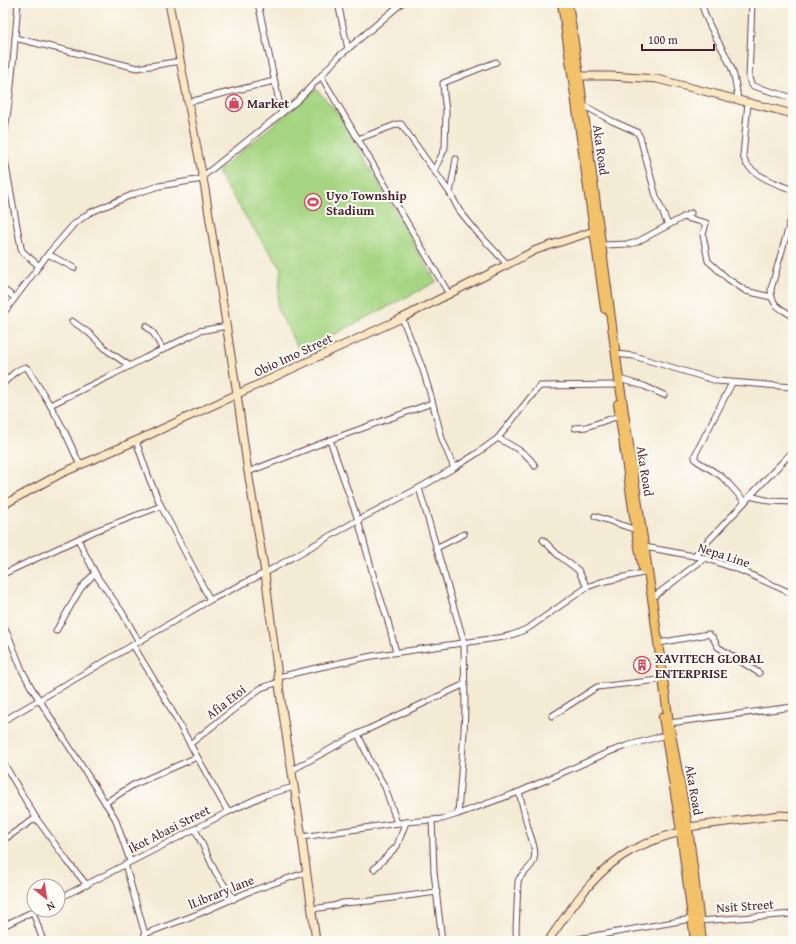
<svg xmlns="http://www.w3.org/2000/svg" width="796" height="944" viewBox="0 0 796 944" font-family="'Gentium Book Plus',serif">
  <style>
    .pitch { fill: #a6d582; stroke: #787a56 }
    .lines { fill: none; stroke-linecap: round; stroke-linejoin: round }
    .street-casing { stroke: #643e44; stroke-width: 7 }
    .secondary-casing { stroke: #643e44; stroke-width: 9 }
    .primary-casing { stroke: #643e44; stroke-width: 10 }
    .street { stroke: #fff; stroke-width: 5 }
    .secondary { stroke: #fae7c3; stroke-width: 7 }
    .primary { stroke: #f2c26a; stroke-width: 8 }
    .labels { text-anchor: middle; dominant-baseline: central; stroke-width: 4; stroke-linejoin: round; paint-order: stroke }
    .poi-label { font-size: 13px; font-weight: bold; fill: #4a1f2b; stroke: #fdfcf7; text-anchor: start }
    .street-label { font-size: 13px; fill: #4a1f2b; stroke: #fdfcf7 }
  </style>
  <rect width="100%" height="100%" fill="#fdfcf7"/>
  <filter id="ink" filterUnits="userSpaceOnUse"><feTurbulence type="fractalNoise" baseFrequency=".025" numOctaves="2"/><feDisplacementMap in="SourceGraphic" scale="8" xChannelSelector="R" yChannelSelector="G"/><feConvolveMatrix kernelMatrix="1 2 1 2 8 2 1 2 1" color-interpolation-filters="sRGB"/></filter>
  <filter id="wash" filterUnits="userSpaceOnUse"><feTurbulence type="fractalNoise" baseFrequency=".012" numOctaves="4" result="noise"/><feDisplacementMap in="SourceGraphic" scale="16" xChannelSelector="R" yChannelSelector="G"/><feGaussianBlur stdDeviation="0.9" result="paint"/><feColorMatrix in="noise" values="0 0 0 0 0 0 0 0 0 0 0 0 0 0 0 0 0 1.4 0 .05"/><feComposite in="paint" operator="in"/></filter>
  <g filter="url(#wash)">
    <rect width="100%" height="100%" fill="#f4ebd5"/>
    <path class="pitch" d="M316,89l24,26 96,167 -136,70 -23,-44 4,-40 -26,-37 -38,-59z"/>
  </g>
  <g filter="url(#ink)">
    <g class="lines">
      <g class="street-casing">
        <g id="street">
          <path d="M258,3l22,103 2,7"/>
          <path d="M338,3l10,46"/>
          <path d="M702,3c3,19 18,40 26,57 7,13 8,26 10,40"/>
          <path d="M752,3l-3,75 2,6 2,2 40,12"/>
          <path d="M15,38l122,30 44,-7"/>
          <path d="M321,76l128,218"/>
          <path d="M189,102l85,-21"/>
          <path d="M748,102l-5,54c1,3 2,6 4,9 12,13 30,19 46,25"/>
          <path d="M583,105l29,16 25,11 3,5 16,59 12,29"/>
          <path d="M358,139l40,-15h3l49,69 9,17 17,21 31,33"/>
          <path d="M3,140c9,-45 11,-92 15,-137"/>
          <path d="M3,150l18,98 2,4 16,14"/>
          <path d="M434,171l11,-23 1,-37 -2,-16 -1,-12 53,-21"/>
          <path d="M450,193l6,-34"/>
          <path d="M793,212l-22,77c0,17 9,19 22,27"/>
          <path d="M683,217l23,6 -3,12 5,26 20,18 18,12 25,6"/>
          <path d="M602,245l28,-1 7,-2 54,-29"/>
          <path d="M48,254l26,14"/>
          <path d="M3,289l12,9"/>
          <path d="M3,314l45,-60 26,-30 15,-11 45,-19 25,-8 44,-7 -1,-2 96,-77 23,-24 16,-18 65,-55"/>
          <path d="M402,318l20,49 8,26 12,46 12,29"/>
          <path d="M72,321l17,12 19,18 22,15"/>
          <path d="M146,326l8,8 9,16"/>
          <path d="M616,354l18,2 83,25 76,6"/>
          <path d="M619,379l25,7 20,9"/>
          <path d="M732,383l-37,72v3l2,3 24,15 8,8 16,18"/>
          <path d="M3,384c7,-7 12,-14 22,-17l3,2 22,36 13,23 17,37"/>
          <path d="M50,405l62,-30 33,-17 27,-13 20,-10 7,-4 28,-5"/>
          <path d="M575,428l11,-1 33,-11"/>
          <path d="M498,438c13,8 29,14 37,28"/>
          <path d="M330,440l28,80 16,58 13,40 9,34"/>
          <path d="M136,441l13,37 12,28 49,94"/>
          <path d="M248,472l82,-32 102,-37"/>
          <path d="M419,488l45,154 1,66 -1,24 -6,82"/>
          <path d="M750,496l20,5 23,1"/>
          <path d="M595,516l41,14"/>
          <path d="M78,539l6,13 14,26 24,34 17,30"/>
          <path d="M543,540l15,15 20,15 9,17"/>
          <path d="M645,547l60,11 37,13 51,23"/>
          <path d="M436,548l28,-14"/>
          <path d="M694,556l51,-54 5,-6 43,-45"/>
          <path d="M3,574l92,-43 66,-25"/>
          <path d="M652,598l53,-40"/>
          <path d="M3,626l6,11 13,33 9,17 84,131 15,43"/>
          <path d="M56,631l25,-43 14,-15"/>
          <path d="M659,643l49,-9 5,4 5,9 41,26"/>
          <path d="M133,645l33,55 24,44 38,68"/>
          <path d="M279,677l37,-9 56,-12 132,-19c9,-2 17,-5 26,-10l57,-40 14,-5 42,-9"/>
          <path d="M552,716l45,-29 62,-7"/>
          <path d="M3,721l207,-121 55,-27 93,-53 61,-32 35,-20 22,-14 22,-16 39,-49 3,-3 75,-1"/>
          <path d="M669,723l124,-16"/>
          <path d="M358,734l13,29 14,24 12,36"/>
          <path d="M190,744l63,-50 8,-6 18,-6"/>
          <path d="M3,762l33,56 32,44 19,23"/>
          <path d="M292,770l66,-36 107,-50"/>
          <path d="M105,803l28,-18 64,-28"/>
          <path d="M432,820l2,52 8,69"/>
          <path d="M195,829l21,44 18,26"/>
          <path d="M302,837l104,-15 26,-2 10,-1 16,-5 61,-22 90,-40 17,-6 40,-11"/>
          <path d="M3,840l33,-22"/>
          <path d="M125,864l22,77"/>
          <path d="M374,869l23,-23 9,-24"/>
          <path d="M58,899l170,-87 37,-17 29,-8"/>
          <path d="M312,909l21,-3 9,-3 28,-2 67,-9"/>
          <path d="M33,912l10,29"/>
          <path d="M699,921l94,-7"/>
          <path d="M3,926l33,-16"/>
          <path d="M145,934l53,-20 50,-22 59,-20"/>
          <path d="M599,935l3,6"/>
          <path d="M517,941l-1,-10 2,-50c3,-8 12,-11 15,-19 5,-11 -2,-23 -5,-34 -3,-12 -6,-24 -9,-36"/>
          <path d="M566,941l125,-22"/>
        </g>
      </g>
      <g class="secondary-casing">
        <g id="secondary">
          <path d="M169,3l36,186 32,205 11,78 17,101 17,135 19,123 15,110"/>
          <path d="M574,76h36l47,3 136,35"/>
          <path d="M3,505l59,-32 78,-34 262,-121 134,-68 58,-19"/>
          <path d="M688,827l92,-12 13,1"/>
          <path d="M548,941c24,-34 47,-71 84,-91 16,-8 32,-14 49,-18"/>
        </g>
      </g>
      <g class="primary-casing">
        <g id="primary">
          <path d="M562,3l43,306"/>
          <path d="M568,3l11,73 40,303 33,219 17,125 19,104 14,114"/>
          <path d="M618,404l18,126 7,40"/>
          <path d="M663,717l18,115 14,109"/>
        </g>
      </g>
      <use href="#street" class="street"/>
      <use href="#secondary" class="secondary"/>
      <use href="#primary" class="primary"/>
    </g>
  </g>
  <defs>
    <g id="shop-ring" transform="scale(0.9)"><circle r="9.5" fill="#fdfcf7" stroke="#d1495b" stroke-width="1.5"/><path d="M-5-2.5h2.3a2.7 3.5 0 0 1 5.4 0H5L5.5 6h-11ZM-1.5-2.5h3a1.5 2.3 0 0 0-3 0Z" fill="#d1495b"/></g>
    <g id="stadium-ring" transform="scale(0.9)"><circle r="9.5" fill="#fdfcf7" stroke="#d1495b" stroke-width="1.5"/><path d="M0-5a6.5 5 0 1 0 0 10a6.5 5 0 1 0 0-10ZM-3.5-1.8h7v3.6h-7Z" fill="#d1495b"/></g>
    <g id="building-ring" transform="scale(0.9)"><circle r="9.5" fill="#fdfcf7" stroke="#d1495b" stroke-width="1.5"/><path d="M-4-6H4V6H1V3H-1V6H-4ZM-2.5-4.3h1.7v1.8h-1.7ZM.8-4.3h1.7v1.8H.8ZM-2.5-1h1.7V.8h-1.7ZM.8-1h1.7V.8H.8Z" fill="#d1495b"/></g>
  </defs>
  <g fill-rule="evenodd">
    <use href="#shop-ring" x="234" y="103"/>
    <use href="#stadium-ring" x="313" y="202"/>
    <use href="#building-ring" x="642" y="665"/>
  </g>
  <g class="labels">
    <g class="poi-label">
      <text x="247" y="103">Market</text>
      <text x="326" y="195">Uyo Township<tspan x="326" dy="15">Stadium</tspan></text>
      <text x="655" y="658">XAVITECH GLOBAL<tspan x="655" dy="15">ENTERPRISE</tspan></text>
    </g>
    <g class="street-label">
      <text transform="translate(601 150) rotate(82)">Aka Road</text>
      <text transform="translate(293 355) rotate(-25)">Obio Imo Street</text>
      <text transform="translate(645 471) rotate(81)">Aka Road</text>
      <text transform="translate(724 555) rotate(18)">Nepa Line</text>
      <text transform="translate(226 702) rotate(-38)">Afia Etoi</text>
      <text transform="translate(694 790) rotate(80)">Aka Road</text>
      <text transform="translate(169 829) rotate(-27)">Ikot Abasi Street</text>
      <text transform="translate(221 892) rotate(-22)">lLibrary lane</text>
      <text transform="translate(745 906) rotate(-4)">Nsit Street</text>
    </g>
  </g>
  <rect width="796" height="944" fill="none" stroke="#fdfcf7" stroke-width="16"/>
  <g transform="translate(46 898) rotate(150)"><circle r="19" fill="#fdfcf7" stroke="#b5a4a5"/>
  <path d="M0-3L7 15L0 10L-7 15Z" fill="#d1495b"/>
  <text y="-6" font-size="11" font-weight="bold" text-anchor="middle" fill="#4a1f2b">N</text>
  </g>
  <path d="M642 44v6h72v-6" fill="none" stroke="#4a1f2b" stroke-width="2"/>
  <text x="648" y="44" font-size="12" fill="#4a1f2b" stroke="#fdfcf7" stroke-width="3" paint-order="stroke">100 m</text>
</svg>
